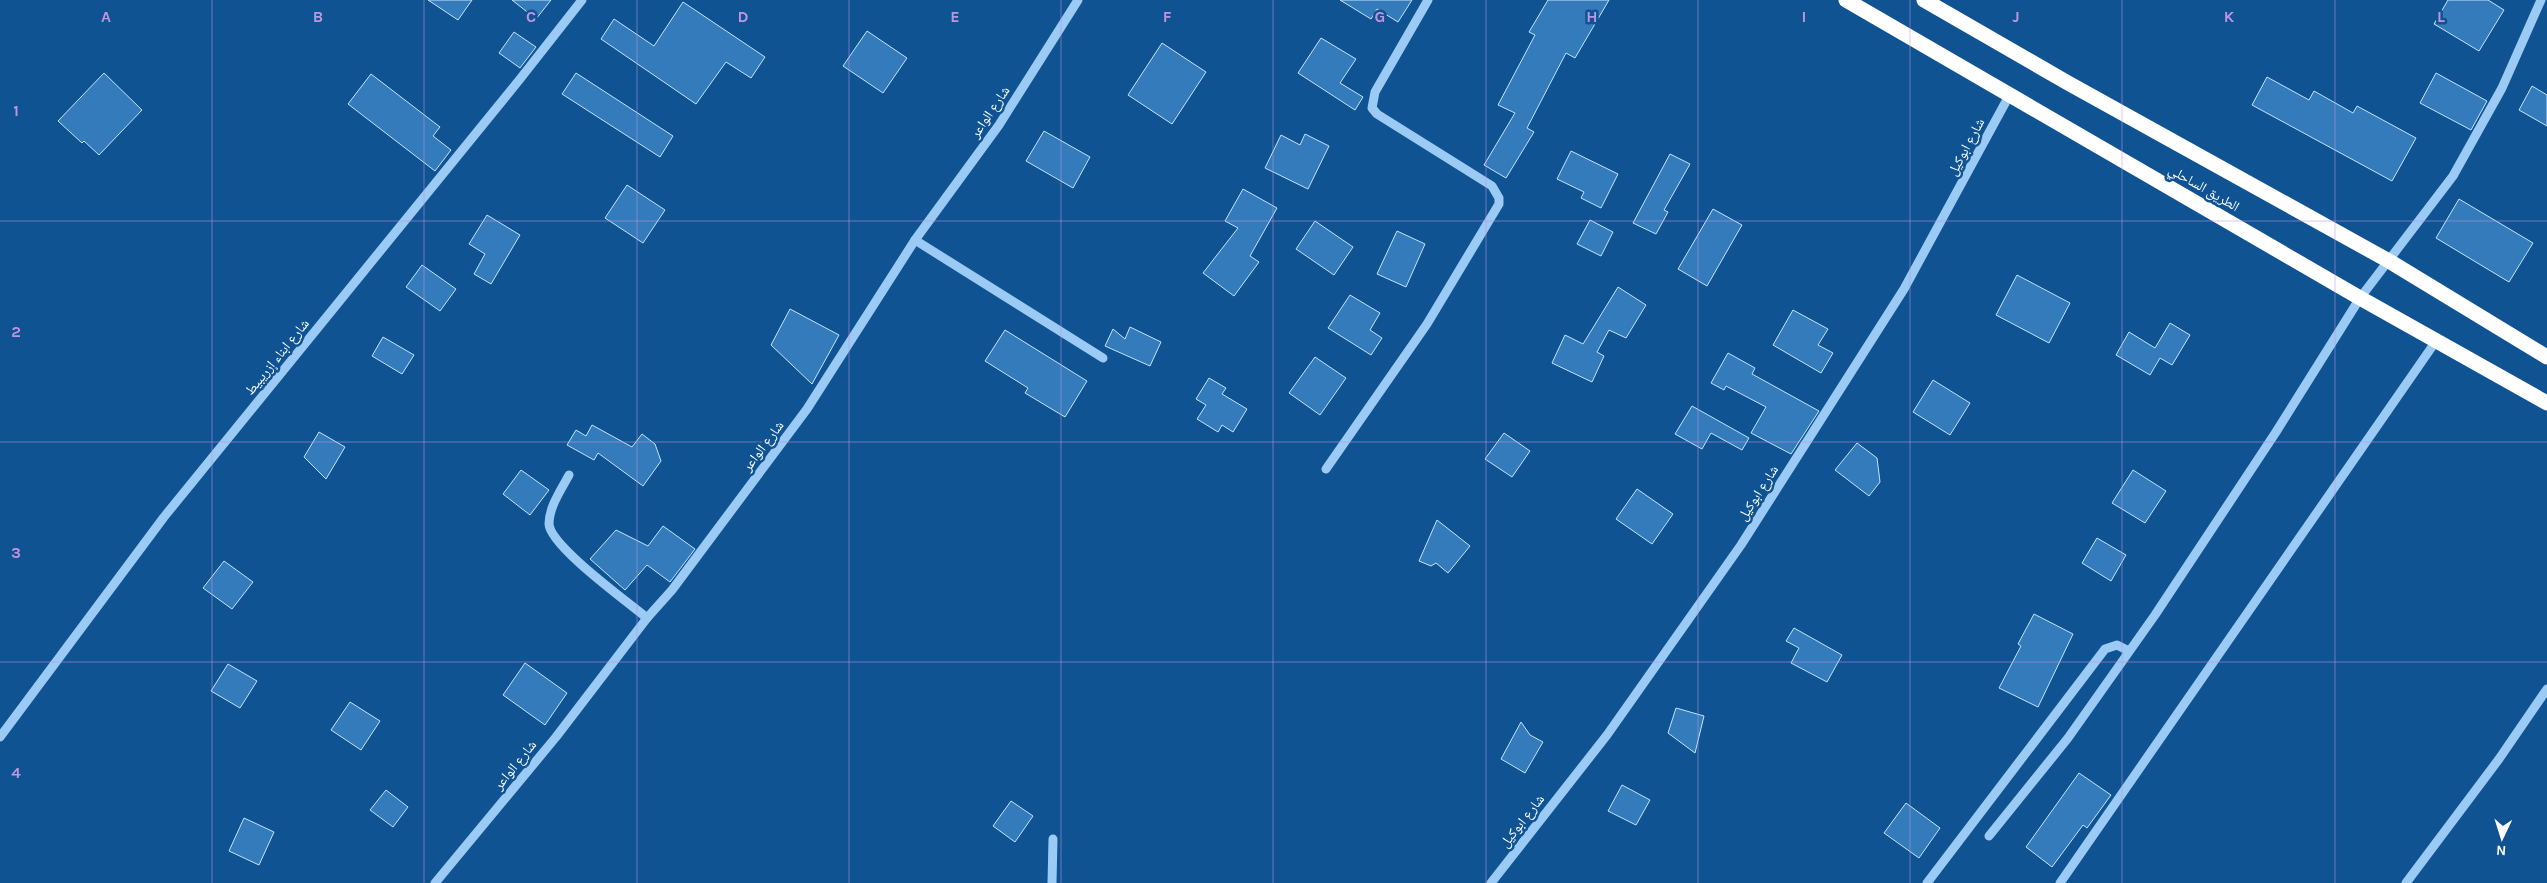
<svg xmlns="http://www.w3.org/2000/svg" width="2547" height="883" viewBox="0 0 2547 883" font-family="Karla,'Noto Naskh Arabic',sans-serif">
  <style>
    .building { fill: #337bbb; stroke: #c3e3fe }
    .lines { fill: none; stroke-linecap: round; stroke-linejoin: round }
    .minor { stroke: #9bcaf4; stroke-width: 9 }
    .highway { stroke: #fff; stroke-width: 15 }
    .grid { fill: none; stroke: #bd96df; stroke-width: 1; stroke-opacity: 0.55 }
    .labels { text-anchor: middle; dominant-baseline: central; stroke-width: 5; stroke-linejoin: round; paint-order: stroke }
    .street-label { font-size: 14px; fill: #fff; stroke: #0f5393 }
    .grid-label { font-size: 16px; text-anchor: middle; font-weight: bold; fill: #bd96df; stroke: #0f5393; stroke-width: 5; stroke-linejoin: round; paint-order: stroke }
  </style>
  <rect width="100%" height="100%" fill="#0f5393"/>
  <g class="building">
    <path d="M428,0h44l-14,20z"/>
    <path d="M512,0h39l-15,19z"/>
    <path d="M1340,0h72l-14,22 -21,-13 -6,10z"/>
    <path d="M1548,0h61l-34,58 -9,-5 -39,75 7,4 -28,46 -22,-13 31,-52 -17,-8 37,-70 -6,-3z"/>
    <path d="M2448,0h40l16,10 -25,41 -45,-27z"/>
    <path d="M683,2l82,55 -14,21 -25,-16 -30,42 -95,-65 13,-20 40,27z"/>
    <path d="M867,31l40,27 -24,35 -40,-27z"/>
    <path d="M514,32l22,15 -16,21 -21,-15z"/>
    <path d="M1321,38l35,21 -16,24 23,14 -8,13 -57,-37z"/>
    <path d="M1162,43l44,29 -34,52 -44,-29z"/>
    <path d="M104,73l38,37 -43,45 -15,-14 -2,2 -24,-22z"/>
    <path d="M576,73l97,63 -13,21 -98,-63z"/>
    <path d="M2436,73l51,28 -16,29 -51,-27z"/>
    <path d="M371,74l69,53 -7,9 18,14 -16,21 -87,-67z"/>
    <path d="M2267,77l42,23 5,-9 39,22 4,-7 59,32 -24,43 -140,-76z"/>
    <path d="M2532,86l15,9v31l-28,-16z"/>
    <path d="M1044,131l46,26 -17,31 -47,-27z"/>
    <path d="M1305,134l24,12 -21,43 -43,-21 16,-33 19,10z"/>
    <path d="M1571,151l47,23 -17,34 -20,-10 3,-6 -27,-13z"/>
    <path d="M1670,154l20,10 -26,46 4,2 -12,22 -23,-11z"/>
    <path d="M627,185l38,25 -22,33 -38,-25z"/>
    <path d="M1243,189l34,19 -27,48 9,6 -25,34 -31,-23 35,-45 -13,-7z"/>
    <path d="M2459,199l74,44 -24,39 -73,-44z"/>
    <path d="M1713,209l29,16 -35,61 -29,-17z"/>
    <path d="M487,215l33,20 -29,49 -17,-10 11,-20 -16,-10z"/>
    <path d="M1590,220l23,12 -12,24 -24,-12z"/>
    <path d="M1315,221l38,26 -19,28 -38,-26z"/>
    <path d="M1397,231l28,13 -19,43 -29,-13z"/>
    <path d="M422,265l34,24 -16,22 -34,-24z"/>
    <path d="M2017,275l53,28 -21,40 -53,-28z"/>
    <path d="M1618,287l28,18 -20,33 -17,-8 -12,22 7,4 -12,26 -40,-19 13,-28 18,9z"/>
    <path d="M1350,295l30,18 -10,17 12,8 -11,17 -43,-27z"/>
    <path d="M790,309l49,26 -27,49 -41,-39z"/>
    <path d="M1793,310l35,19 -10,16 15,8 -12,20 -48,-28z"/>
    <path d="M2170,323l20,12 -18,30 -12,-7 -10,17 -34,-20 13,-23 26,16z"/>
    <path d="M1130,327l31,15 -11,24 -45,-20 8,-17 12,10z"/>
    <path d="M1005,330l82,51 -22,36 -40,-24 3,-5 -43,-27z"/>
    <path d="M383,337l31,18 -12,19 -30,-18z"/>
    <path d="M1728,353l27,15 -3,6 67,37 -28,43 -40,-21 15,-26 -40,-21 -2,4 -13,-7z"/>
    <path d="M1315,357l31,21 -26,37 -31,-22z"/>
    <path d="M1209,378l17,10 -4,6 25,15 -14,23 -11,-7 -4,7 -21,-13 9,-14 -10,-6z"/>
    <path d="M1933,380l37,23 -20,32 -37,-23z"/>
    <path d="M1692,406l57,32 -7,12 -31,-17 -9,16 -27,-15z"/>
    <path d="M592,425l40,22 10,-13 13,10 6,17 -18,25 -45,-33 -4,7 -27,-15 9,-15 10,6z"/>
    <path d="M319,432l26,15 -19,32 -22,-22z"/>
    <path d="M1504,433l26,18 -18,26 -27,-18z"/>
    <path d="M1857,443l20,15 3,24 -11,14 -34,-26z"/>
    <path d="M521,470l28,20 -19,25 -27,-21z"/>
    <path d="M2133,470l33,21 -21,32 -33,-20z"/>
    <path d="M1637,489l36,25 -21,30 -36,-25z"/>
    <path d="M1437,520l33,26 -22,27 -12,-10 -5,3 -12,-5z"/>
    <path d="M663,526l32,23 -25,33 -23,-17 -22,25 -35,-31 26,-29 32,16z"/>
    <path d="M2097,538l29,17 -15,26 -29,-18z"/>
    <path d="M224,561l29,21 -21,27 -29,-21z"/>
    <path d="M2034,614l39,20 -35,73 -39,-19 22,-42 -3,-2z"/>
    <path d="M1794,628l48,27 -15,27 -36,-19 8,-15 -13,-7z"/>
    <path d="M525,663l42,30 -22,32 -42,-30z"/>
    <path d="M228,664l29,17 -17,27 -29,-17z"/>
    <path d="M350,702l30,19 -19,29 -30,-20z"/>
    <path d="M1676,708l28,8 -9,37 -27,-20z"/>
    <path d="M1521,722l9,13 13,7 -18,31 -24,-14z"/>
    <path d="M2079,773l32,22 -24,33 -4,-3 -31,42 -26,-20z"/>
    <path d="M1622,785l28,15 -14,25 -28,-14z"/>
    <path d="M386,790l22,17 -15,20 -23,-17z"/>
    <path d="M1011,801l22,15 -18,26 -22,-16z"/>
    <path d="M1906,803l34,25 -21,30 -35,-25z"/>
    <path d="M244,818l30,14 -15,33 -30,-14z"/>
  </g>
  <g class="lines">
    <g class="minor">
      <path d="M915,240l188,118"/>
      <path d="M1326,469l101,-145 72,-120v-6l-7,-12 -115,-72 -5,-6 3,-16 53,-92"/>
      <path d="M569,475c-8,15 -20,32 -20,49 1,22 79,78 98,94"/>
      <path d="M0,737l164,-220 356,-438 62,-79"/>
      <path d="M1989,836l79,-98 87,-123 121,-183 84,-134 93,-122 49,-88 39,-88"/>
      <path d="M435,883l121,-146 91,-119 25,-28 135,-181 108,-169 84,-115 79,-125"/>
      <path d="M1052,883l1,-44"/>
      <path d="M1491,883l116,-148 134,-190 163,-256 106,-195"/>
      <path d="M1927,883l178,-234 12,-4 12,6"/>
      <path d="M2060,883l376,-542"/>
      <path d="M2406,883l93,-124 48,-70"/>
    </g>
    <g class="highway">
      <path d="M1846,0l514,298 187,105"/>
      <path d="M1924,0l144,83 321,178 158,96"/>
    </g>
  </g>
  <path class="grid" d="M212,0v883M424,0v883M637,0v883M849,0v883M1061,0v883M1273,0v883M1486,0v883M1698,0v883M1910,0v883M2122,0v883M2335,0v883M0,221h2547M0,442h2547M0,662h2547"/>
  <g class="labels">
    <g class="street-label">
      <text transform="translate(990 112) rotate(-56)">شارع الواعر</text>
      <text transform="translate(1966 147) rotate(-62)">شارع ابوكيل</text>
      <text transform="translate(2204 188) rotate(30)">الطريق الساحلي</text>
      <text transform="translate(277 357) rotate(-51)">شارع ابناء إزريبيط</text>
      <text transform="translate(763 446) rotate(-53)">شارع الواعر</text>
      <text transform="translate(1758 493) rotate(-57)">شارع ابوكيل</text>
      <text transform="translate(515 765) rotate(-51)">شارع الواعر</text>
      <text transform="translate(1522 821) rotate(-52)">شارع ابوكيل</text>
    </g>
  </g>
  <g class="grid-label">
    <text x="106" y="22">A</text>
    <text x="318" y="22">B</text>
    <text x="531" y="22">C</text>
    <text x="743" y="22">D</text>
    <text x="955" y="22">E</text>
    <text x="1167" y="22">F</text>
    <text x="1380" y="22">G</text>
    <text x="1592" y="22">H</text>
    <text x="1804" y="22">I</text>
    <text x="2016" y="22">J</text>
    <text x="2229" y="22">K</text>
    <text x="2441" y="22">L</text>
    <text x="16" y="116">1</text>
    <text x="16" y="337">2</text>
    <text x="16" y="558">3</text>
    <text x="16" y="778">4</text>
  </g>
  <g transform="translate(2502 838) rotate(184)" stroke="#0f5393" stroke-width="4" paint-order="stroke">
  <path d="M0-4L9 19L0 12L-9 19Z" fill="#ffffff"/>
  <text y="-8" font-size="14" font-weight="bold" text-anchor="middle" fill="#ffffff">N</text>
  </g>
</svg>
